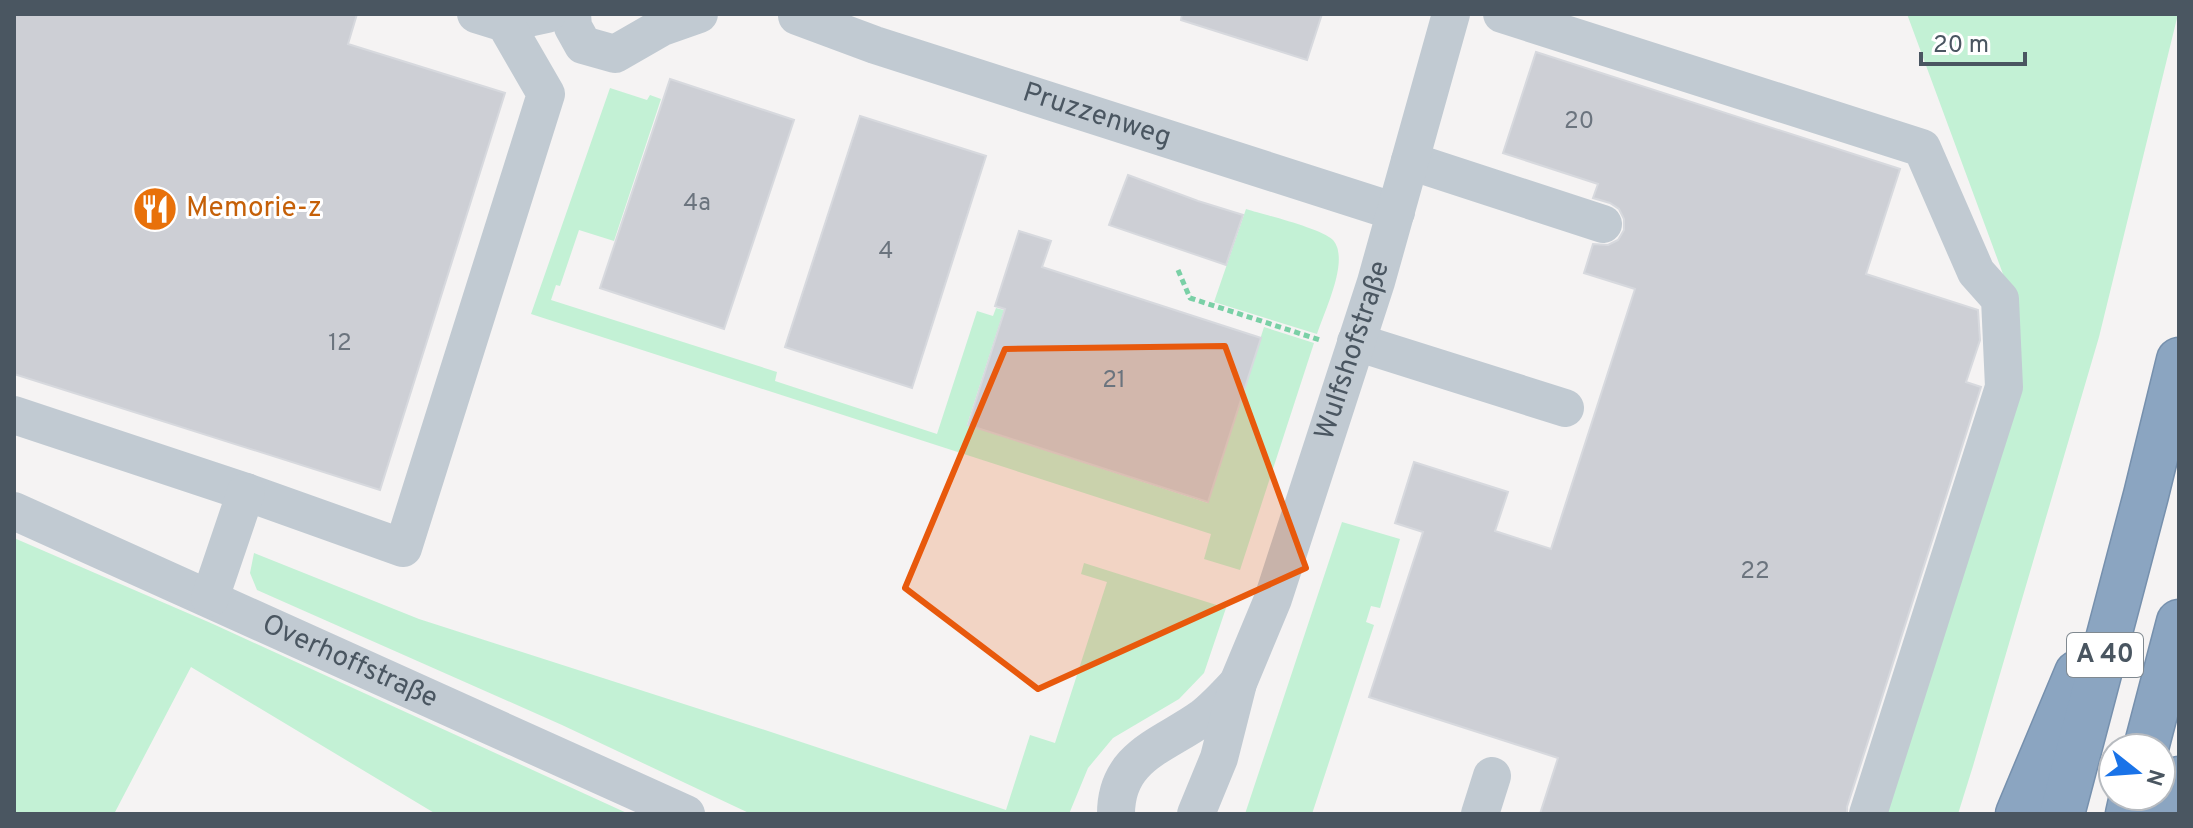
<svg xmlns="http://www.w3.org/2000/svg" width="2193" height="828" viewBox="0 0 2193 828" font-family="Overpass,sans-serif">
  <style>
    .green { fill: #c3f1d5 }
    .building { fill: #cdcfd5; stroke: #d7d9de; stroke-width: 2 }
    .lines { fill: none; stroke-linecap: round; stroke-linejoin: round }
    .highway-casing { stroke: #7690ad; stroke-width: 47 }
    .path { stroke: #7ad0a6; stroke-width: 5; stroke-dasharray: 6 4; stroke-linecap: butt }
    .minor { stroke: #c1cad2; stroke-width: 38 }
    .highway { stroke: #8ba5c1; stroke-width: 44 }
    .marked { fill: #e8590c; fill-opacity: 0.2; stroke: #e8590c; stroke-width: 6; stroke-linejoin: round }
    .labels { text-anchor: middle; dominant-baseline: central; stroke-width: 6; stroke-linejoin: round; paint-order: stroke }
    .number-label { font-size: 24px; fill: #6b747e }
    .shield { fill: #fff; stroke: #808990; stroke-width: 2 }
    .shield-label { font-size: 26px; font-weight: bold; fill: #4a5661 }
    .street-label { font-size: 28px; fill: #4a5661; stroke: #fff }
    .food-label { font-size: 28px; fill: #c56008; stroke: #fff; text-anchor: start }
  </style>
  <rect width="100%" height="100%" fill="#f5f3f3"/>
  <g class="green">
    <path d="M1907,14h271l-79,323 -126,429 -15,48h-75l127,-521z"/>
    <path d="M610,88l37,12 3,-5 11,4 -47,142 -35,-11 -19,56 -4,-1 -5,15 226,72 -2,9 162,53 40,-123 16,5 3,-8 8,2 -37,115 241,78 56,-176 50,16 -74,227 -36,-11 7,-25 -680,-220z"/>
    <path d="M1246,209c19,6 74,19 87,31 2,2 5,8 5,11 5,22 -14,62 -21,83l-103,-32z"/>
    <path d="M1342,522l58,17 -20,69 -9,-2 -5,16 8,3 -62,189h-67z"/>
    <path d="M14,538l199,86 416,190h-193l-245,-147 -77,147h-100z"/>
    <path d="M254,553l165,66 349,112 238,79 24,-75 25,8 52,-161 -26,-8 3,-11 142,45 -22,65 -25,26 -66,39 -25,30 -19,46h-318l-189,-89 -305,-135 -7,-17z"/>
  </g>
  <g class="building">
    <path d="M14,14h343l-9,30 157,49 -125,397 -366,-116z"/>
    <path d="M1182,14h140l-15,46 -126,-40z"/>
    <path d="M1536,52l364,117 -34,105 112,36 2,30 -14,42 15,5 -134,420v7h-307l18,-56 -189,-61 54,-165 -28,-9 19,-61 94,30 -13,39 56,18 84,-260 -51,-16 9,-29 15,1 10,-5 6,-10v-11l-5,-10 -9,-6 -17,-5 5,-14 -95,-31z"/>
    <path d="M670,79l124,41 -70,209 -124,-41z"/>
    <path d="M860,116l126,40 -74,232 -127,-41z"/>
    <path d="M1128,175l70,26 45,14 -17,50 -117,-40z"/>
    <path d="M1019,231l32,10 -9,26 219,71 -53,164 -240,-77 37,-116 -10,-3z"/>
  </g>
  <g class="lines">
    <g class="highway-casing">
      <g id="highway">
        <path d="M2146,748l33,-126"/>
        <path d="M2018,814l59,-141"/>
        <path d="M2062,814l84,-319 33,-135"/>
        <path d="M2128,814l4,-18"/>
        <path d="M2170,814l9,-35"/>
      </g>
    </g>
    <path class="path" d="M1178,270l12,28 130,42"/>
    <g class="minor">
      <path d="M572,14l1,13 10,18 32,9 47,-27 37,-13"/>
      <path d="M1502,14l420,134 54,124 24,27 4,88 -136,427"/>
      <path id="s1" d="M797,16l78,29 521,167"/>
      <path d="M505,23l42,-9"/>
      <path d="M1410,161l193,63"/>
      <path d="M1356,342l209,66"/>
      <path d="M14,415l232,77 157,56 143,-454 -41,-71 -29,-9"/>
      <path id="s2" d="M14,511l672,303"/>
      <path d="M210,598l36,-106"/>
      <path d="M1116,814c0,-58 47,-68 86,-96 13,-10 25,-23 36,-35"/>
      <path id="s3" d="M1196,814l23,-56 19,-75 35,-84 103,-317 75,-268"/>
      <path d="M1480,814l12,-38"/>
    </g>
    <use href="#highway" class="highway"/>
  </g>
  <path class="marked" d="M1225,346l81,222 -268,121 -133,-101 100,-239z"/>
  <defs>
    <g id="restaurant-disc" transform="scale(2.3)"><circle r="9.5" fill="#e8710a" stroke="#fff"/><path d="M-5-6h1v4h1v-4h1v4h1v-4h1v5L-1.5 .5V6h-2V.5L-5-1ZM5-6V6H3V1.5H1.5Q1.5-4 5-6Z" fill="#fff"/></g>
  </defs>
  <g fill-rule="evenodd">
    <use href="#restaurant-disc" x="155" y="209"/>
  </g>
  <g class="labels">
    <g class="number-label">
      <text x="1579" y="122">20</text>
      <text x="697" y="204">4a</text>
      <text x="886" y="252">4</text>
      <text x="340" y="344">12</text>
      <text x="1114" y="381">21</text>
      <text x="1755" y="572">22</text>
    </g>
    <rect class="shield" x="2067" y="633" width="76" height="44" rx="6"/>
    <g class="shield-label">
      <text x="2105" y="655">A 40</text>
    </g>
    <g class="street-label">
      <text stroke="none"><textPath href="#s1" startOffset="316">Pruzzenweg</textPath></text>
      <text stroke="none"><textPath href="#s3" startOffset="490">Wulfshofstraße</textPath></text>
      <text stroke="none"><textPath href="#s2" startOffset="368">Overhoffstraße</textPath></text>
    </g>
    <g class="food-label">
      <text x="186" y="209">Memorie-z</text>
    </g>
  </g>
  <rect width="2193" height="828" fill="none" stroke="#4a5661" stroke-width="32"/>
  <g transform="translate(2137 772) rotate(107)"><circle r="38" fill="#ffffff" stroke="#b7bbc0" stroke-width="2"/>
  <path d="M0-6L14 30L0 20L-14 30Z" fill="#1a73e8"/>
  <text y="-12" font-size="22" font-weight="bold" text-anchor="middle" fill="#4a5661">N</text>
  </g>
  <path d="M1921 52v12h104v-12" fill="none" stroke="#4a5661" stroke-width="4"/>
  <text x="1933" y="52" font-size="24" fill="#4a5661" stroke="#ffffff" stroke-width="6" paint-order="stroke">20 m</text>
</svg>
